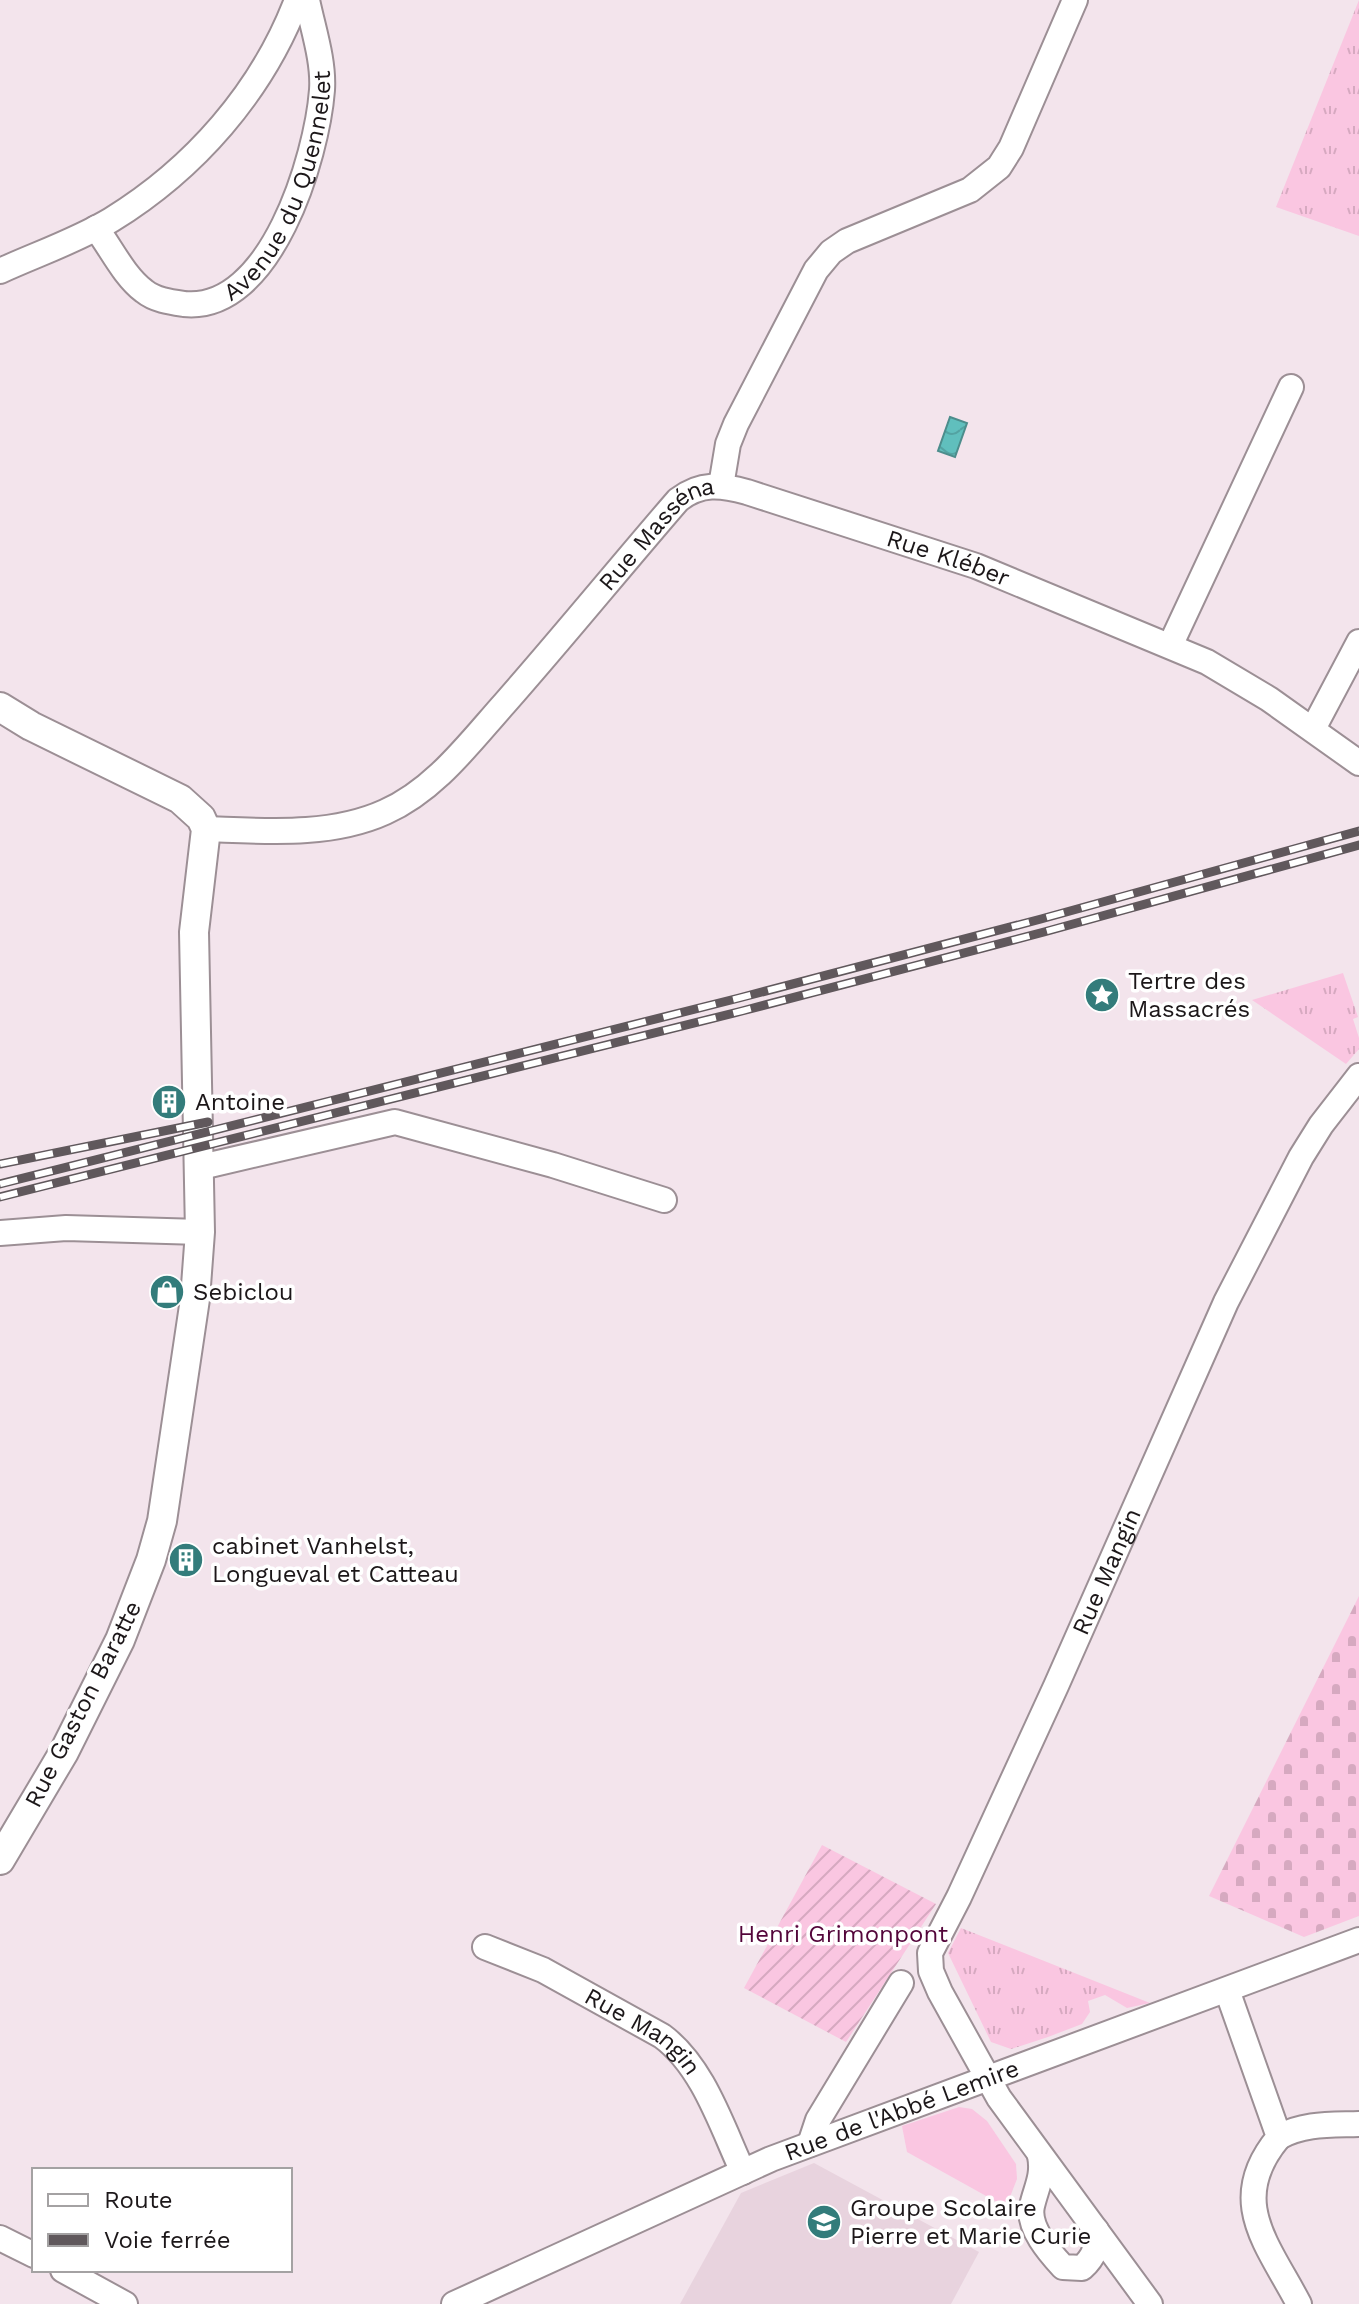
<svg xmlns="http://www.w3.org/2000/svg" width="1359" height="2304" viewBox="0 0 1359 2304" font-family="'Work Sans',sans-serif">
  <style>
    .built { fill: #e8d3de }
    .grass { fill: url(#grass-tufts) }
    .cemetery { fill: url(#cemetery-stones) }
    .park { fill: #fac6e1 }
    .garden { fill: url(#garden-furrows) }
    .water { fill: url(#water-waves); stroke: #4c8d8c; stroke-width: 2 }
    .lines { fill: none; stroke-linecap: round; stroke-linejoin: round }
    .minor-casing { stroke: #9c8f95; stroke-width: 28 }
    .tertiary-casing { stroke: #9c8f95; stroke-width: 32 }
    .minor { stroke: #fff; stroke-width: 24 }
    .tertiary { stroke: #fff; stroke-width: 28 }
    .rail-casing { stroke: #60585c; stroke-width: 9 }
    .rail { stroke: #fff; stroke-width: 6; stroke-dasharray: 18; stroke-linecap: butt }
    .labels { text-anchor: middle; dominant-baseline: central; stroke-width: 7; stroke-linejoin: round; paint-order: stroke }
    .street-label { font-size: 24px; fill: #1c1719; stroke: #fff }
    .poi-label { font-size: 24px; fill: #1c1719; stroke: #fff; text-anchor: start }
    .park-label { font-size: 24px; fill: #53053a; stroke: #fff }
  </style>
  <defs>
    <pattern id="grass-tufts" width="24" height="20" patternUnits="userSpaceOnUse" patternTransform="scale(2)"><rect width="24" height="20" fill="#fac6e1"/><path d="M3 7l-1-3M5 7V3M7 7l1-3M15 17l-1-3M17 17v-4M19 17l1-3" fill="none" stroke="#d6a9c0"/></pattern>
    <pattern id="cemetery-stones" width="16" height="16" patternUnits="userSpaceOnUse" patternTransform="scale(2)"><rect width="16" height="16" fill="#fac6e1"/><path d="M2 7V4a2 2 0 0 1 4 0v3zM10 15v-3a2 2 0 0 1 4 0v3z" fill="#d6a9c0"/></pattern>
    <pattern id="garden-furrows" width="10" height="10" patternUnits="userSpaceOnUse" patternTransform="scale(2)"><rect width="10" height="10" fill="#fac6e1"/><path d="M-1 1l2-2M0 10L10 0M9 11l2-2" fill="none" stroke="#d6a9c0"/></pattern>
    <pattern id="water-waves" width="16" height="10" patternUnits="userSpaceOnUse" patternTransform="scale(2)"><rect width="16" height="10" fill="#60bfbd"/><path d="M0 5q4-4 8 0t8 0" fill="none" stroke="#53a3a2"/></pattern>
  </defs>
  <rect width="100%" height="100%" fill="#f3e4ec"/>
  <path class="built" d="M814,2163l165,89 -28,52h-271l61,-111z"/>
  <g class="grass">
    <path d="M1359,0v236l-83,-29z"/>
    <path d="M1343,973l15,44 -5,2 6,19v11l-13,15 -94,-64z"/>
    <path d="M961,1928l189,75 -23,5 -22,-13 -17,6 2,11 -8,12 -34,13 -37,12 -20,-7 -43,-89z"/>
  </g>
  <path class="cemetery" d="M1359,1596v320l-55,21 -95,-41z"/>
  <path class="park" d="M959,2107l13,2 15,12 29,43 1,15 -11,28 -99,-55 -5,-26z"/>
  <path class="garden" d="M822,1845l114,59 -90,138 -102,-54z"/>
  <path class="water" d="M950,417l17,6 -12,34 -17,-6z"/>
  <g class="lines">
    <g class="minor-casing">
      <g id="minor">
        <path id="s1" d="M96,228c15,20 28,48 48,63 11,9 26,11 40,13 87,9 133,-148 138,-214 2,-29 -9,-61 -15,-90"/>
        <path d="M0,271c37,-17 76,-30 111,-51 83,-51 151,-128 186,-220"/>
        <path d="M721,486l7,-42 8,-20 80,-154 15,-18 16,-11 123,-51 29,-23 12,-19 64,-148"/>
        <path d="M1170,646l121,-259"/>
        <path d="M1313,729l46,-87"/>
        <path id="s2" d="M206,829c58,2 124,8 179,-17 50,-22 85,-70 120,-109 59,-67 115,-136 173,-203 23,-18 43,-15 69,-8l229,74 231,96 62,37 90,64"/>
        <path d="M201,1167l194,-45 158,43 111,35"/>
        <path d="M0,1233l66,-5 134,4"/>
        <path id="s3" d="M485,1947l58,23 119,66c41,30 60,91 81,136"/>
        <path d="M1227,1990l52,147c-53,63 -12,106 20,167"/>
        <path d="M1279,2137c25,-14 52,-12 80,-13"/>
        <path d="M810,2144l8,-24 83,-137"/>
        <path d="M1040,2156c4,20 -4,32 -8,50 -5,21 18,47 31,61l19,1c12,-11 16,-21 14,-38"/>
        <path d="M0,2238l34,17"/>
        <path d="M63,2270l62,34"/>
        <path id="s4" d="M454,2304l317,-145 588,-219"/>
        <path id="s5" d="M1150,2304l-151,-206 -59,-106 -9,-21 -1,-18 29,-56 97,-211 170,-384 75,-145 20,-32 38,-49"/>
      </g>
    </g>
    <g class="tertiary-casing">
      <path id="tertiary" d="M0,707l31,19 149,73 21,19 5,11 -12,103 6,300 -5,67 -33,222 -11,39 -31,80 -56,112 -64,108"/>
    </g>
    <use href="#minor" class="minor"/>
    <use href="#tertiary" class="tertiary"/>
    <g class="rail-casing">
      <g id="rail">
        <path d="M0,1164l208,-42"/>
        <path d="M0,1184l739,-186 302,-79 318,-88"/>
        <path d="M0,1197l742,-186 302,-79 315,-87"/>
      </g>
    </g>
    <use href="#rail" class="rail"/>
  </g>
  <defs>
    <g id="sight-disc" transform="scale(1.8)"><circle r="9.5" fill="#337c7b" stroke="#fff"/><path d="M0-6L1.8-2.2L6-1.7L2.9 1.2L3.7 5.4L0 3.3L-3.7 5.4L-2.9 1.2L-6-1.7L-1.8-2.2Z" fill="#fff"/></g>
    <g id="building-disc" transform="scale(1.8)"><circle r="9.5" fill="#337c7b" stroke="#fff"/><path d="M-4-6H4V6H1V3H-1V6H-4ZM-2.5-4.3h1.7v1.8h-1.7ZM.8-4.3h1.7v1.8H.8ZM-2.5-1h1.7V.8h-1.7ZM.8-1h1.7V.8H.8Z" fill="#fff"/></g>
    <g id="shop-disc" transform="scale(1.8)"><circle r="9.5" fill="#337c7b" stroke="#fff"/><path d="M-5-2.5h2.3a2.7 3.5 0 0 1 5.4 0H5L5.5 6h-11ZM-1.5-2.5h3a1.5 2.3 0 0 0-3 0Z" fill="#fff"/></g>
    <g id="school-disc" transform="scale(1.8)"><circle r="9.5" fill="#337c7b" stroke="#fff"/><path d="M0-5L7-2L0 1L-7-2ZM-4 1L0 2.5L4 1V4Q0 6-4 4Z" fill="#fff"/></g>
  </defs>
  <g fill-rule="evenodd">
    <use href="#sight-disc" x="1102" y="995"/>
    <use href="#building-disc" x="169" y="1102"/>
    <use href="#shop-disc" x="167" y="1292"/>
    <use href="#building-disc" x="186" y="1560"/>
    <use href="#school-disc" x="824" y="2222"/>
  </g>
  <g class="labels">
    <g class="street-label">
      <text stroke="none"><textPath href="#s1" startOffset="292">Avenue du Quennelet</textPath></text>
      <text stroke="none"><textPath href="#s2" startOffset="574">Rue Masséna</textPath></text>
      <text stroke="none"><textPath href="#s2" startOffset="896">Rue Kléber</textPath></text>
      <text stroke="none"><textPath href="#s5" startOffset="838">Rue Mangin</textPath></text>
      <text transform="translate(83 1704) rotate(-63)">Rue Gaston Baratte</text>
      <text stroke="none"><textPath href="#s3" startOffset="180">Rue Mangin</textPath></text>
      <text stroke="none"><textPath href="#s4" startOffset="488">Rue de l'Abbé Lemire</textPath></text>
    </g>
    <g class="poi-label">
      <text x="1128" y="981">Tertre des<tspan x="1128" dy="28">Massacrés</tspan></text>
      <text x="195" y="1102">Antoine</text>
      <text x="193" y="1292">Sebiclou</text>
      <text x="212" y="1546">cabinet Vanhelst,<tspan x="212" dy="28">Longueval et Catteau</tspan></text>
      <text x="850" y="2208">Groupe Scolaire<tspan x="850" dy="28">Pierre et Marie Curie</tspan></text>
    </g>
    <g class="park-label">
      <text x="843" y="1934">Henri Grimonpont</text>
    </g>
  </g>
  <rect x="32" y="2168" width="260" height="104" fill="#ffffff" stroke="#a4a2a3" stroke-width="2"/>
  <rect x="48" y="2194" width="40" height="12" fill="#ffffff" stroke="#a4a2a3" stroke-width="2"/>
  <text x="104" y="2208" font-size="24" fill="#1c1719">Route</text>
  <rect x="48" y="2234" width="40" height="12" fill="#60585c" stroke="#a4a2a3" stroke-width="2"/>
  <text x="104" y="2248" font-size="24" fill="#1c1719">Voie ferrée</text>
</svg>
